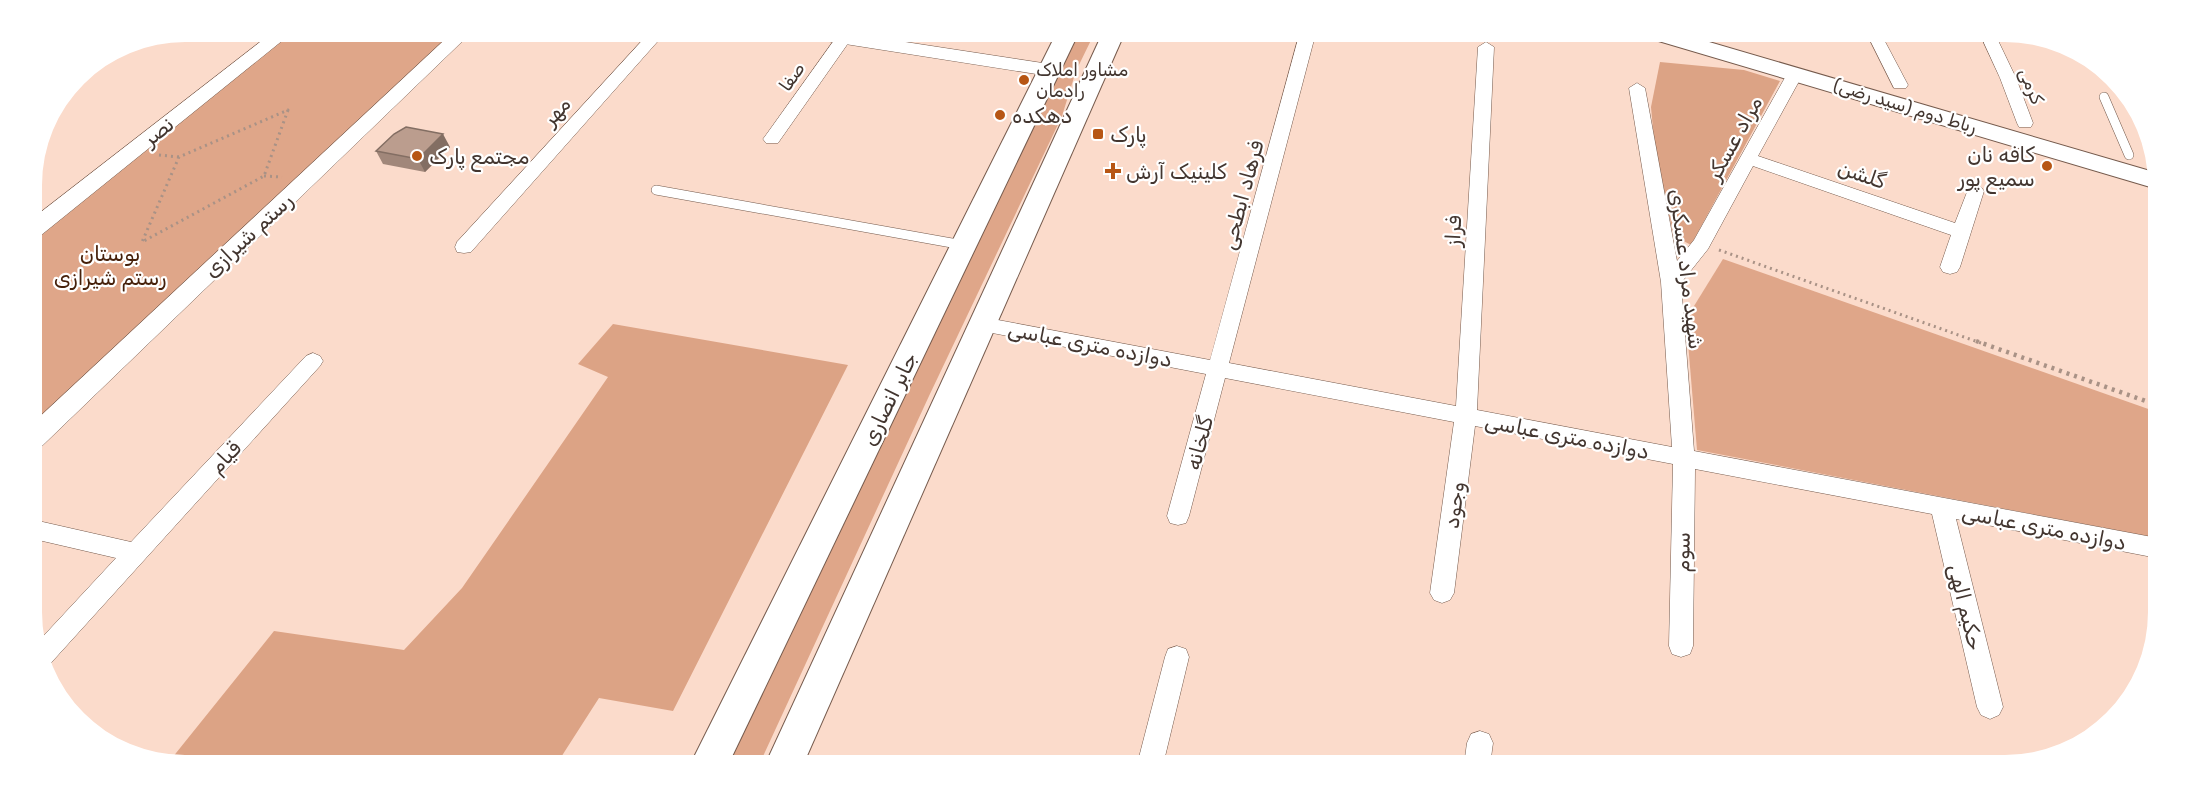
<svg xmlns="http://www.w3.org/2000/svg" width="2190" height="797" viewBox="0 0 2190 797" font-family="Rubik,Cairo,sans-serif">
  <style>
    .green { fill: #dfa689 }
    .forest { fill: #dca385 }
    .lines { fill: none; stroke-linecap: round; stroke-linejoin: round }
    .service-casing { stroke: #755a4c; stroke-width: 10 }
    .minor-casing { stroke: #755a4c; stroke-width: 1 }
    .tertiary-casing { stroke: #755a4c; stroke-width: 1 }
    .secondary-casing { stroke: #755a4c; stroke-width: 2 }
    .path-far1 { stroke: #a99286; stroke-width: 3; stroke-dasharray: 2 4; stroke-linecap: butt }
    .path { stroke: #a99286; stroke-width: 4.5; stroke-dasharray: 3 5; stroke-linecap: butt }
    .service { stroke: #fff; stroke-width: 9 }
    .minor { fill: #fff; fill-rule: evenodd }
    .tertiary { fill: #fff; fill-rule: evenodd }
    .secondary { fill: #fff; fill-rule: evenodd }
    .wall { fill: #a1877a }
    .shaded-wall { fill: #836e63 }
    .building { fill: #bb9d8e; stroke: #836e63; stroke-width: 1.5 }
    .poi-dot { fill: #b75614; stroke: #fff; stroke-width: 2 }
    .labels { text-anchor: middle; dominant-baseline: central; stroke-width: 4.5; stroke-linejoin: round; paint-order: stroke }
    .far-poi-label { font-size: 18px; fill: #433630; stroke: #fff; text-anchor: start }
    .far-street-label { font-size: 18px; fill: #433630; stroke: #fff }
    .street-label { font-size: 21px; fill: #433630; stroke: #fff }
    .poi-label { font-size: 21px; fill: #433630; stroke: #fff; text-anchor: start }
    .park-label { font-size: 21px; fill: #46200a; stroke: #fff }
  </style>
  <rect width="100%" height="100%" fill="#fbdbcb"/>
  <g class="green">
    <path d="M284,32h179l-430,407 -1,-205z"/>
    <path d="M1078,32h17l-19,39 -14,45 -133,280 -170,369h-37l302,-626z"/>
    <path d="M1723,259l431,152 -2,126 -455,-87 -11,-131z"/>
  </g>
  <g class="forest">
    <path d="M1660,62l84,8 36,11 -89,164 -17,-9 -18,-75 -5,-54z"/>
    <path d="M613,324l235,41 -175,346 -74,-13 -43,67h-371l-17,-2 106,-132 130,19 58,-62 146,-211 -30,-13z"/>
  </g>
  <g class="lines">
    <g class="service-casing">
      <g id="service">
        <path d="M2104,97l25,58"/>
        <path d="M656,190l307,55"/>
      </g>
    </g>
    <g class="minor-casing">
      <g id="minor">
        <path d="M650,32h16l-195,220 -7,1 -7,-1 -2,-5 2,-5z"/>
        <path d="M840,32h16l-78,111h-12l-3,-4 3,-4z"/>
        <path d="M1300,32h16l-87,331 227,43 22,-359 8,-5 8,5 -17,363 195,37 -11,-165 -32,-194 8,-5 8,5 32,173 17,-21 93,-166 8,-5 8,5 -45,82 197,67 14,-36h12l3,4 -24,76 -3,5 -7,2 -7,-2 -3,-5 11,-32 -198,-69 -45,83 -27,34 13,168 458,86v20l-196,-38 47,188 -4,8 -9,4 -9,-4 -4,-8 -45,-193 -237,-45 -2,177 -3,8 -9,3 -9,-3 -3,-8 4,-182 -198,-38 -21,167 -4,7 -8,3 -8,-3 -4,-7 24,-171 -229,-44 -36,138 -3,7 -8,2 -8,-2 -3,-7 39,-142 -224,-43 -7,-2 -3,-5 3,-5 7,-2 228,43z"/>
        <path d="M1866,32h14l28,53 -2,3h-12z"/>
        <path d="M1979,32h15l22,46 17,45 -2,4h-12l-2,-4 -17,-45z"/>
        <path d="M313,353l7,3 3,5 -3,5 -270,298 -4,1 -10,-21 80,-86 -82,-19v-19l97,22 175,-186z"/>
        <path d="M1177,646l9,3 3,8 -26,108h-26l28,-108 3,-8z"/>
        <path d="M1480,731l9,3 4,9 -3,22h-26l3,-22 4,-9z"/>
      </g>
    </g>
    <g class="tertiary-casing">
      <g id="tertiary">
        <path d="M273,32h20l-253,204 -8,3v-20z"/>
        <path d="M453,32h19l-430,414 -9,3v-26z"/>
        <path d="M798,32h42l209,32 7,2 3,4 -3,4 -7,2 -242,-38 -7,-2z"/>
      </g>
    </g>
    <g class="secondary-casing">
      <g id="secondary">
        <path d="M1057,32h22l-351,733h-38z"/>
        <path d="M1103,32h22l-322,733h-38z"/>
        <path d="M1642,32h33l482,141v16l-512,-152z"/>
      </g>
    </g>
    <g class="path-far1">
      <path d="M288,110l-24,66 -122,66 37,-85z"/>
      <path d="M159,155l20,2"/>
      <path d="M264,176l18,1"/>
      <path d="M1719,250l262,93"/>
    </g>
    <path class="path" d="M1976,341l178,63"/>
    <use href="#service" class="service"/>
    <use href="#minor" class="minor"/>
    <use href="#tertiary" class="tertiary"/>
    <use href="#secondary" class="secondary"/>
  </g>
  <path class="wall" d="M450,147l-25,25 -42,-8 -7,-13z"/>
  <path class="shaded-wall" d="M443,134l7,13 -25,25 -7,-13z"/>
  <path class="building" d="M406,127l37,7 -25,25 -42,-8 18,-17z"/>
  <g class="poi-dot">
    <circle cx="1024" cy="80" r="6"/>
    <circle cx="1000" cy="115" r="6"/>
    <rect x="1092" y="128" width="12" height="12" rx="3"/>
    <circle cx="417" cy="156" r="6"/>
    <circle cx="2047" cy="166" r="6"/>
    <path d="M1110 162h6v6h6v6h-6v6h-6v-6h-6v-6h6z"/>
  </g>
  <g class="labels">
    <g class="far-poi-label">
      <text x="1036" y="70">مشاور املاک<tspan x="1036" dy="21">رادمان</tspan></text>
    </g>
    <g class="far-street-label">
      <text transform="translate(792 77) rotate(-55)">صفا</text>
      <text transform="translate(2031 86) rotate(68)">کرمی</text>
      <text transform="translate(1905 106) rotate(17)">رباط دوم (سید رضی)</text>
    </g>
    <g class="street-label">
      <text transform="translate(556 111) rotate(-48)">مهر</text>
      <text transform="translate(158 131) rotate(-38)">نصر</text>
      <text transform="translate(1734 138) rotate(-61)">مراد عسکر</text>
      <text transform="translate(1862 174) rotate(19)">گلشن</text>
      <text transform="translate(1242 195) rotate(-75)">فرهاد ابطحی</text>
      <text transform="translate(1453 231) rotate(-87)">فراز</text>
      <text transform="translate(248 235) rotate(-43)">رستم شیرازی</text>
      <text transform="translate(1687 269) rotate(83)">شهید مراد عسکری</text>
      <text transform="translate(1090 344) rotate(11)">دوازده متری عباسی</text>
      <text transform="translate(889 399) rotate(-64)">جابر انصاری</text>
      <text transform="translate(1567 436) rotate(11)">دوازده متری عباسی</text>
      <text transform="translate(1199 443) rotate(-75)">گلخانه</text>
      <text transform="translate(225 457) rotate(-47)">قیام</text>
      <text transform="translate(1454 505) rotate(-82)">وجود</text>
      <text transform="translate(2044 527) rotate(11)">دوازده متری عباسی</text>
      <text transform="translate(1682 552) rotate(-89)">سوم</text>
      <text transform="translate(1966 607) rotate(76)">حکیم الهی</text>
    </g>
    <g class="poi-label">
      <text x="1012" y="115">دهکده</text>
      <text x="1110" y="134">پارک</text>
      <text x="2035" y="154" text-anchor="end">کافه نان<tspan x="2035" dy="24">سمیع پور</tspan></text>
      <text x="429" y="156">مجتمع پارک</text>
      <text x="1126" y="171">کلینیک آرش</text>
    </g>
    <g class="park-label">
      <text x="110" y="253">بوستان<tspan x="110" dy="24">رستم شیرازی</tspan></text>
    </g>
  </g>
  <path d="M0 0H2190V797H0ZM185 42H2005A143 143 0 0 1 2148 185V612A143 143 0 0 1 2005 755H185A143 143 0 0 1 42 612V185A143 143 0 0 1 185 42Z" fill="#fff" fill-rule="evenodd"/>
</svg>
